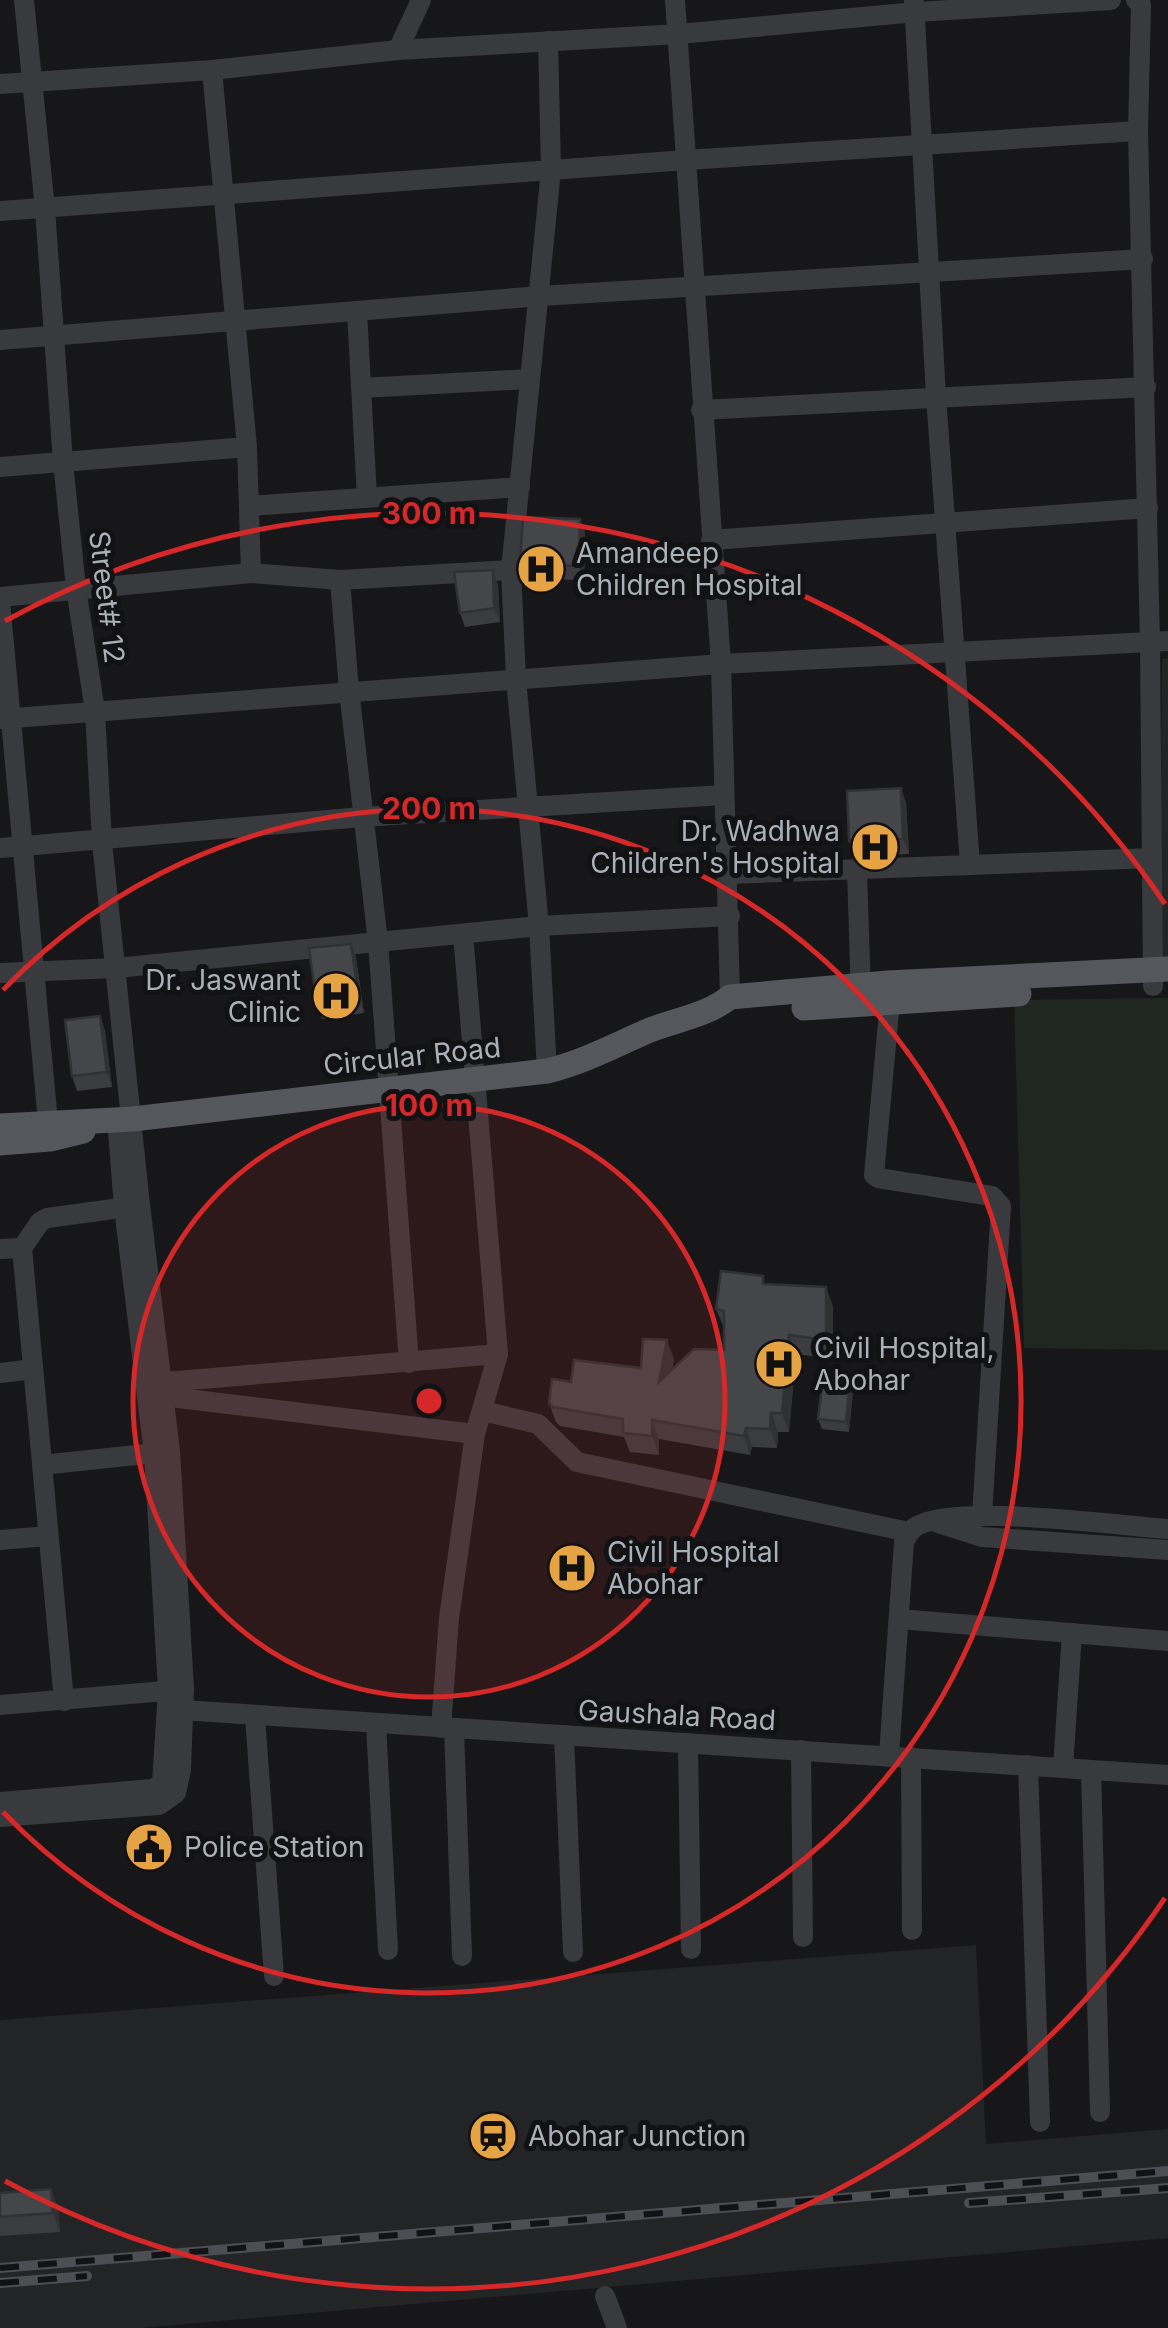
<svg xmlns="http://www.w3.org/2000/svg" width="1168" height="2328" viewBox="0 0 1168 2328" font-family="Inter,sans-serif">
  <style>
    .built { fill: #232426 }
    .green { fill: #202720 }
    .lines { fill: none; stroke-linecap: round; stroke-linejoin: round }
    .minor { stroke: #393a3e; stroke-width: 20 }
    .major { stroke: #55575d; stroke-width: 25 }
    .rail-casing { stroke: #4c4e53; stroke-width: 10 }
    .rail { stroke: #121214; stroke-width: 6; stroke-dasharray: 19; stroke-linecap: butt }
    .wall { fill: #3a3c3f }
    .shaded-wall { fill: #303133 }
    .building { fill: #444649; stroke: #303133; stroke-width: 2.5 }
    .ring { fill: none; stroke: #d62828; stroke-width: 5 }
    .labels { text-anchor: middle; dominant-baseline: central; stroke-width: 10; stroke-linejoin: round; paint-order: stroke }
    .poi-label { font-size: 28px; fill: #aab0b8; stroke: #121214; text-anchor: start }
    .street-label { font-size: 28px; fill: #aab0b8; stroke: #121214 }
    .centre { fill: #d62828; stroke: #121214; stroke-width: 5 }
    .ring-label { font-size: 30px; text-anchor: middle; font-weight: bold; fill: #d62828; stroke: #121214; stroke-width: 10; stroke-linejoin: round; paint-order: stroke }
  </style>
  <rect width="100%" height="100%" fill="#171719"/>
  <g class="built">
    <path d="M1168,658v303h-8l2,-302z"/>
    <path d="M976,1945l10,199 182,-15v109l-1028,90h-140v-308z"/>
  </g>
  <path class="green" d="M1168,998v352l-144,-2 -10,-348z"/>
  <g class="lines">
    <g class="minor">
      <path d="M675,0l46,664 9,333"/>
      <path d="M398,50l23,-50"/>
      <path d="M212,70l35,377 4,126 89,7 171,-10"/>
      <path d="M0,84l212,-14 186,-20 281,-16 237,-22 195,-12"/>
      <path d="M0,211l686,-51 452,-29"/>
      <path d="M357,311l10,187"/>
      <path d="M0,340l540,-44 603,-37"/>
      <path d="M361,388l169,-9"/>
      <path d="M701,410l445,-23"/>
      <path d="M0,467l247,-20"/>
      <path d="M249,506l271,-19"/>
      <path d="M711,540l437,-32"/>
      <path d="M340,580l9,110 29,252 31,421"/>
      <path d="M0,597l251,-24"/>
      <path d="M0,601l48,521"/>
      <path d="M0,719l721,-55 429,-22 -12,-511 3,-126 -5,-5"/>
      <path d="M0,848l362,-31 362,-22"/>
      <path d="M970,865l182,-7"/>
      <path d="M857,870l4,127"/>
      <path d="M728,874l242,-9 -34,-469 -22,-394"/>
      <path d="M0,973l116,-5 423,-42 191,-10"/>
      <path d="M1153,986l-3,-344 18,-1"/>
      <path d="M890,1001l-16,174 4,3 114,18 9,10 -19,310"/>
      <path d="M547,1071l-8,-145 -23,-247 -5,-109 40,-400 -3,-129"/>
      <path d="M22,1248l18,-26 7,-4 88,-12"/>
      <path d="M0,1249l22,-1 42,453"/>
      <path d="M0,1373l33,-4"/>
      <path d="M153,1383l345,-29"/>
      <path d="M154,1395l321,39"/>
      <path d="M483,1411l55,13 39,38 332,70"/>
      <path d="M42,1465l122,-13"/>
      <path d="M938,1523l44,14 186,13"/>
      <path d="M0,1540l48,-4"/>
      <path d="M899,1619l269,22"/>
      <path d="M0,1705l177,-15"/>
      <path d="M167,1709l1001,66"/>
      <path d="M255,1717l19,259"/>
      <path d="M376,1724l12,226"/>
      <path d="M441,1728l8,-110 26,-184 23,-80 -35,-420"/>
      <path d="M454,1729l8,227"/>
      <path d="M564,1735l9,217"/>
      <path d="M688,1743l3,206"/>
      <path d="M801,1750l2,187"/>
      <path d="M889,1755l15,-213c4,-7 7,-14 15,-17 45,-21 194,0 249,4"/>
      <path d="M911,1757l1,173"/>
      <path d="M1028,1765l12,357"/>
      <path d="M1063,1768l9,-135"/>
      <path d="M1091,1770l9,342"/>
      <path d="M0,1802l153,-13 9,-6 6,-93 -14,-237 -30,-245 -7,-90"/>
      <path d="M0,1817l159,-12 17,-12 5,-23 3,-81 -14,-238 -30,-246 -38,-363 -7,-131 -19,-123 -13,-126 -18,-253 -21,-209"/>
      <path d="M605,2296l12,32"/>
    </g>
    <g class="major">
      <path d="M804,1008l215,-14"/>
      <path d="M0,1126l133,-7 414,-48c37,-9 68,-26 103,-41 28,-11 56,-14 80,-33l158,-14 280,-14"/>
      <path d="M0,1143l50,-4 33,-8"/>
    </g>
    <g class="rail-casing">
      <g id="rail">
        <path d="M969,2203l199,-15"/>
        <path d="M0,2268l1168,-97"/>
        <path d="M0,2283l87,-7"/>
      </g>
    </g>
    <use href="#rail" class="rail"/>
  </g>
  <g class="wall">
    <path d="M580,519l5,14 -1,47 -59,-1 -5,-15z"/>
    <path d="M493,570l5,15 2,37 -35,5 -5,-14z"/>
    <path d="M901,788l5,15 3,51 -54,2 -6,-15z"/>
    <path d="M351,944l5,14 8,55 -42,6 -5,-14z"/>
    <path d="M100,1016l5,15 7,56 -35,4 -5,-15z"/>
    <path d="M766,1284l67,22v53l-37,-5 -7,78h-11l-1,16 -25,-1 -2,8 -91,-16v16l-29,-3 -6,-15 -64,-11 -4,-4 -7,-19 22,-21 70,-14 33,-9 -2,11 52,-20v-22l-8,-19z"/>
    <path d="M853,1391l-4,41 -27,-3 -4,-10z"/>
    <path d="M51,2189l7,19 2,24 -60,4v-43z"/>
  </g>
  <g class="shaded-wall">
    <path d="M580,519l5,14 -1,47 -5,-14z"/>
    <path d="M493,570l5,15 2,37 -6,-14z"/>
    <path d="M901,788l5,15 3,51 -6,-15z"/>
    <path d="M351,944l5,14 8,55 -5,-14z"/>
    <path d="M100,1016l5,15 7,56 -5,-15z"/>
    <path d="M826,1287l7,19v53l-7,-19z"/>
    <path d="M789,1335l7,19 -7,78 -7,-19z"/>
    <path d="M667,1340l7,19 -8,42 -7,-19z"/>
    <path d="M850,1381l3,10 -4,41 -3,-10z"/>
    <path d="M771,1413l7,19 -1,16 -7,-19z"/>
    <path d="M652,1420l7,19v16l-7,-19z"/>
    <path d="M746,1428l6,19 -2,8 -6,-19z"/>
    <path d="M51,2189l7,19 2,24 -7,-19z"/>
  </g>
  <g class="building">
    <path d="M523,517l57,2 -1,47 -59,-2z"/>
    <path d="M493,570l1,38 -34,5 -6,-41z"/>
    <path d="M901,788l2,51 -54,2 -2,-50z"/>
    <path d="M351,944l8,55 -42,6 -8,-57z"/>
    <path d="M100,1016l7,56 -35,4 -7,-56z"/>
    <path d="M721,1271l42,5v8l63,3v53l-37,-5 -7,78h-11l-1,16 -24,-1 -2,8 -92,-16v16l-29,-3v-14l-70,-12 -4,-4 3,-24 19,3 3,-22 67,8 2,-29 24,1 -8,42 35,-33 30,1v-39l-8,-2z"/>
    <path d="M823,1378l27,3 -4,41 -28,-3z"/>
    <path d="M51,2189l2,24 -53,4v-24z"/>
  </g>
  <circle cx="429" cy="1401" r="296" fill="#d62828" fill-opacity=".12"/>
  <g class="ring">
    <circle cx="429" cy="1401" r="296"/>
    <path d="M3 990A592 592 0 1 1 3 1812"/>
    <path d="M1165 1898A888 888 0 0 1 5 2181M5 621A888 888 0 0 1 1165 904"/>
  </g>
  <defs>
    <g id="hospital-disc" transform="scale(2.5)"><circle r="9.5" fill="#e6a343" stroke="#121214"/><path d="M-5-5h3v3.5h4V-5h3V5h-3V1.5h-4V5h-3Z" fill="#111"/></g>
    <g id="civic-disc" transform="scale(2.5)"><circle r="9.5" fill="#e6a343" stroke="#121214"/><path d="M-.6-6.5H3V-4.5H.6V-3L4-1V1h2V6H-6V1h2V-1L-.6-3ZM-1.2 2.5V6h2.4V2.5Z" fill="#111"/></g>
    <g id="station-disc" transform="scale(2.5)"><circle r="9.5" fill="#e6a343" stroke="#121214"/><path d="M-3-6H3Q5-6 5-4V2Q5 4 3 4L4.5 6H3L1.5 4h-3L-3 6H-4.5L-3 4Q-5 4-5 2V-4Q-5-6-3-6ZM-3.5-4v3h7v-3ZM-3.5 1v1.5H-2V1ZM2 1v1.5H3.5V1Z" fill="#111"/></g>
  </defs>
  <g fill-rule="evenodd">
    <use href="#hospital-disc" x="541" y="569"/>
    <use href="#hospital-disc" x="875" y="847"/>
    <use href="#hospital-disc" x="336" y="996"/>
    <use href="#hospital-disc" x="779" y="1364"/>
    <use href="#hospital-disc" x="572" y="1568"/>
    <use href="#civic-disc" x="149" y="1847"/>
    <use href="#station-disc" x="493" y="2136"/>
  </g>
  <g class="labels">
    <g class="poi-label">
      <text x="576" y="553">Amandeep<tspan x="576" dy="32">Children Hospital</tspan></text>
      <text x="840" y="831" text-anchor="end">Dr. Wadhwa<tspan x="840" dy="32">Children's Hospital</tspan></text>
      <text x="301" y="980" text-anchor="end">Dr. Jaswant<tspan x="301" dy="32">Clinic</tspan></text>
      <text x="814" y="1348">Civil Hospital,<tspan x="814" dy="32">Abohar</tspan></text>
      <text x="607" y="1552">Civil Hospital<tspan x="607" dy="32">Abohar</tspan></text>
      <text x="184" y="1847">Police Station</text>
      <text x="528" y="2136">Abohar Junction</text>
    </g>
    <g class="street-label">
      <text transform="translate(107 597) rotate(83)">Street# 12</text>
      <text transform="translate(412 1056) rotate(-6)">Circular Road</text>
      <text transform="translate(677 1715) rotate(3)">Gaushala Road</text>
    </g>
  </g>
  <circle cx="429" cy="1401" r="15" class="centre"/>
  <g class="ring-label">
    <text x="429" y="524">300 m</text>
    <text x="429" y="819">200 m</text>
    <text x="429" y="1116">100 m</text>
  </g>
</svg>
